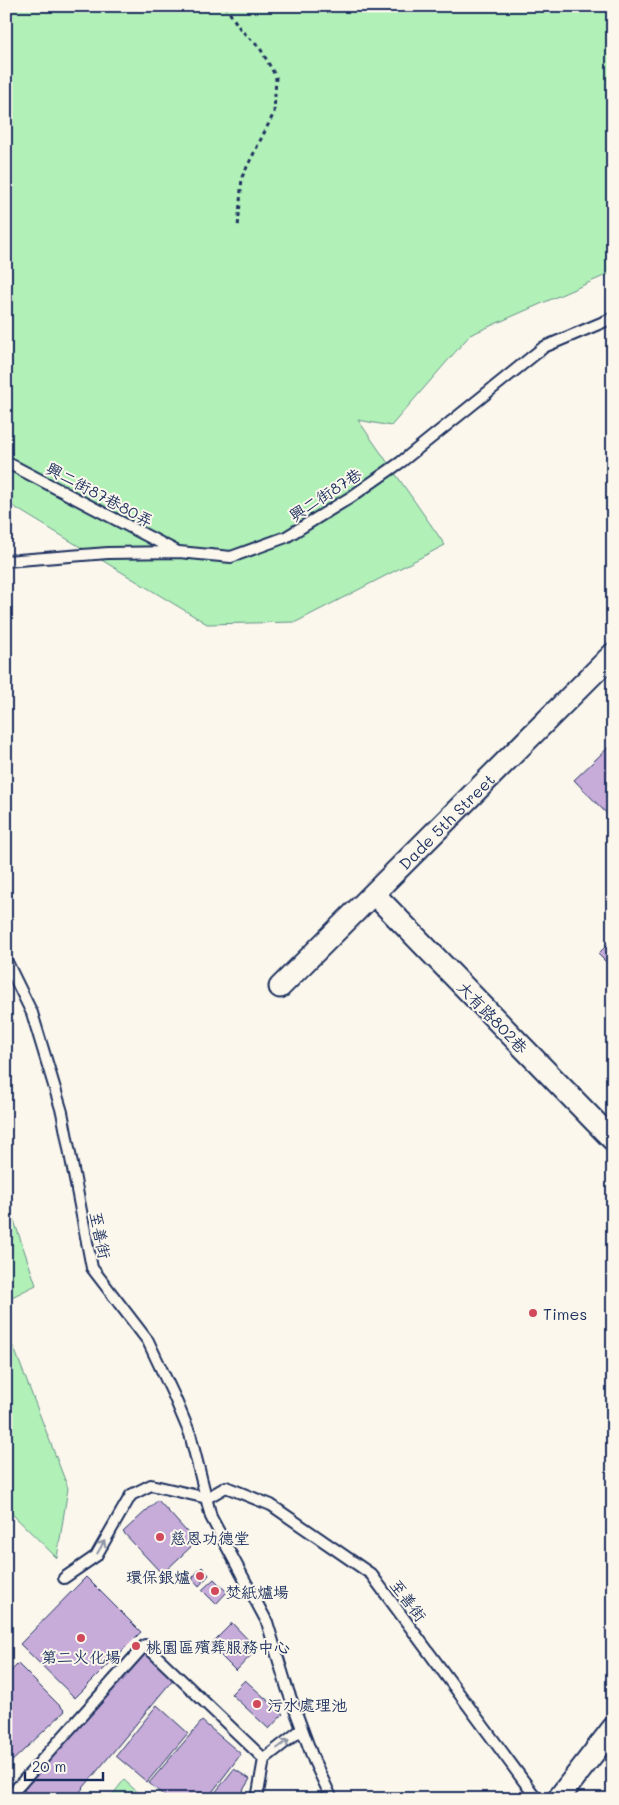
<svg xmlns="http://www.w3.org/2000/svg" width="619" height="1805" viewBox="0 0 619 1805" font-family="Mali,'LXGW WenKai TC',sans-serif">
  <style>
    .green { fill: #b1f0b7; stroke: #66908a }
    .building { fill: #c7acda; stroke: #1b2f5e }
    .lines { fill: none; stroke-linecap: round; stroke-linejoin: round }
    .lane-casing { stroke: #1b2f5e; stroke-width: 14 }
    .street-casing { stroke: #1b2f5e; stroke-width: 25 }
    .path { stroke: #1b2f5e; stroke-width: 3; stroke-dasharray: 4 4; stroke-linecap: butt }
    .lane { stroke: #fbf7ec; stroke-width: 10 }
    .street { stroke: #fbf7ec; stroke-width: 21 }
    .oneway { stroke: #8b93a5 }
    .poi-dot { fill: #d1495b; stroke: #fbf7ec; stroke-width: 2 }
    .labels { text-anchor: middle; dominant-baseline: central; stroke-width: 4; stroke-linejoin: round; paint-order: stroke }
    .street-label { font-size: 16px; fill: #1b2f5e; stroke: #fbf7ec }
    .poi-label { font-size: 16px; fill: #1b2f5e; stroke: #fbf7ec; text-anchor: start }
  </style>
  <rect width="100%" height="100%" fill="#fbf7ec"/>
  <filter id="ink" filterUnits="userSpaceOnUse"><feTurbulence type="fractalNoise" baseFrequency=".02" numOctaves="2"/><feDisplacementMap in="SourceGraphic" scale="10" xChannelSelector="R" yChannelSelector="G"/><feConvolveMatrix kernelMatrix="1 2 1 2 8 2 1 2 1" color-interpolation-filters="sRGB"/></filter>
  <g filter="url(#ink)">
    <g class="green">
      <path d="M6,6h607v266l-143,63 -79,91 -33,-6 87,125 -149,77 -89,2 -201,-122z"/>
      <path d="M6,1197l30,88 -30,15z"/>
      <path d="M6,1338l8,10 54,140 -11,70 -51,-50z"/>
      <path d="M124,1780l21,19h-36z"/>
    </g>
    <g class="building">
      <path d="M613,743v77l-39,-40z"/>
      <path d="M613,939v30l-15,-15z"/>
      <path d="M158,1500l38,42 -34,32 -39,-42z"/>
      <path d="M202,1567l7,8 -10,11 -7,-8z"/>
      <path d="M86,1577l55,55 -66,66 -55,-54z"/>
      <path d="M214,1579l13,13 -11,12 -14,-14z"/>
      <path d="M232,1623l25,26 -21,22 -26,-26z"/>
      <path d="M144,1650l31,27 -101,122h-41l-10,-10z"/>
      <path d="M18,1664l47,47 -59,56v-91z"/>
      <path d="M245,1680l38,34 -14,15 -38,-35z"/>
      <path d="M157,1705l31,28 -41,49 -31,-26z"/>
      <path d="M202,1721l39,33 -34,45h-39l-19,-16z"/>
      <path d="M234,1769l16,10 -7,11 4,9h-37z"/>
    </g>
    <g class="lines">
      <g class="lane-casing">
        <g id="lane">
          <path d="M6,462l170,89"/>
          <path d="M6,561l102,-8 71,-1 52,5 55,-20 65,-40 50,-35 143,-115 69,-29"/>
          <path d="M6,960l26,53 30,99 30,156 56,73 26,55 16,38 21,83 56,105 20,66 27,73 18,38"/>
          <path d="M64,1578l32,-22 35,-61 20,-10 56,13 19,-11 45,18 100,69 166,225"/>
          <path d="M264,1759l38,-30"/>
          <path d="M7,1799l138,-154 119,114 -7,40"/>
        </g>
      </g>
      <g class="street-casing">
        <g id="street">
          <path d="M374,894l239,246"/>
          <path id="s1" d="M280,987l333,-333"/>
          <path d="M558,1799l55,-71"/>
        </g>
      </g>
      <path class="path" d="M225,6l16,24 19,18 16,29 -2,36 -32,64 -4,51"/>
      <use href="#lane" class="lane"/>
      <use href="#street" class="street"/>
    </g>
    <defs><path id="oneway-shaft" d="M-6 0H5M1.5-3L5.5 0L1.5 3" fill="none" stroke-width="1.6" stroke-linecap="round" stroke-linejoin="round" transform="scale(1.25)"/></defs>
    <g class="oneway">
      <use href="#oneway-shaft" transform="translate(101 1547) rotate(-60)"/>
      <use href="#oneway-shaft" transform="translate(283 1744) rotate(-37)"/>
    </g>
  </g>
  <g class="poi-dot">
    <circle cx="533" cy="1313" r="5"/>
    <circle cx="160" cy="1537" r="5"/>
    <circle cx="200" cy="1576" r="5"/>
    <circle cx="215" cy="1591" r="5"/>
    <circle cx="81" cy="1638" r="5"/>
    <circle cx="136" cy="1646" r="5"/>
    <circle cx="257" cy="1704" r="5"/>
  </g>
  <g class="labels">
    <g class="street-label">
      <text transform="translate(100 494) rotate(28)">興二街87巷80弄</text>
      <text transform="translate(325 494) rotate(-33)">興二街87巷</text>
      <text stroke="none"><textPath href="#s1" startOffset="235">Dade 5th Street</textPath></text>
      <text transform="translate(493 1017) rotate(46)">大有路802巷</text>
      <text transform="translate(101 1235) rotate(79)">至善街</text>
      <text transform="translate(409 1600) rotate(53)">至善街</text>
    </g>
    <g class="poi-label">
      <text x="543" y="1313">Times</text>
      <text x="170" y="1537">慈恩功德堂</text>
      <text x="190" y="1576" text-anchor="end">環保銀爐</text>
      <text x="225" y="1591">焚紙爐場</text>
      <text x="146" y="1646">桃園區殯葬服務中心</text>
      <text x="81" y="1656" text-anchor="middle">第二火化場</text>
      <text x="267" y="1704">污水處理池</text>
    </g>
  </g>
  <rect width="619" height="1805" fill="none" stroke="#fbf7ec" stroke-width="25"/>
  <rect x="12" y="12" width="594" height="1780" fill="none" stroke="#1b2f5e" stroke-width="2" filter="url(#ink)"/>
  <path d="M25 1772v8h78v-8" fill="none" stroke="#1b2f5e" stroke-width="2.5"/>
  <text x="32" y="1772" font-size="15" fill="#1b2f5e" stroke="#fbf7ec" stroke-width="4" paint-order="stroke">20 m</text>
</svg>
